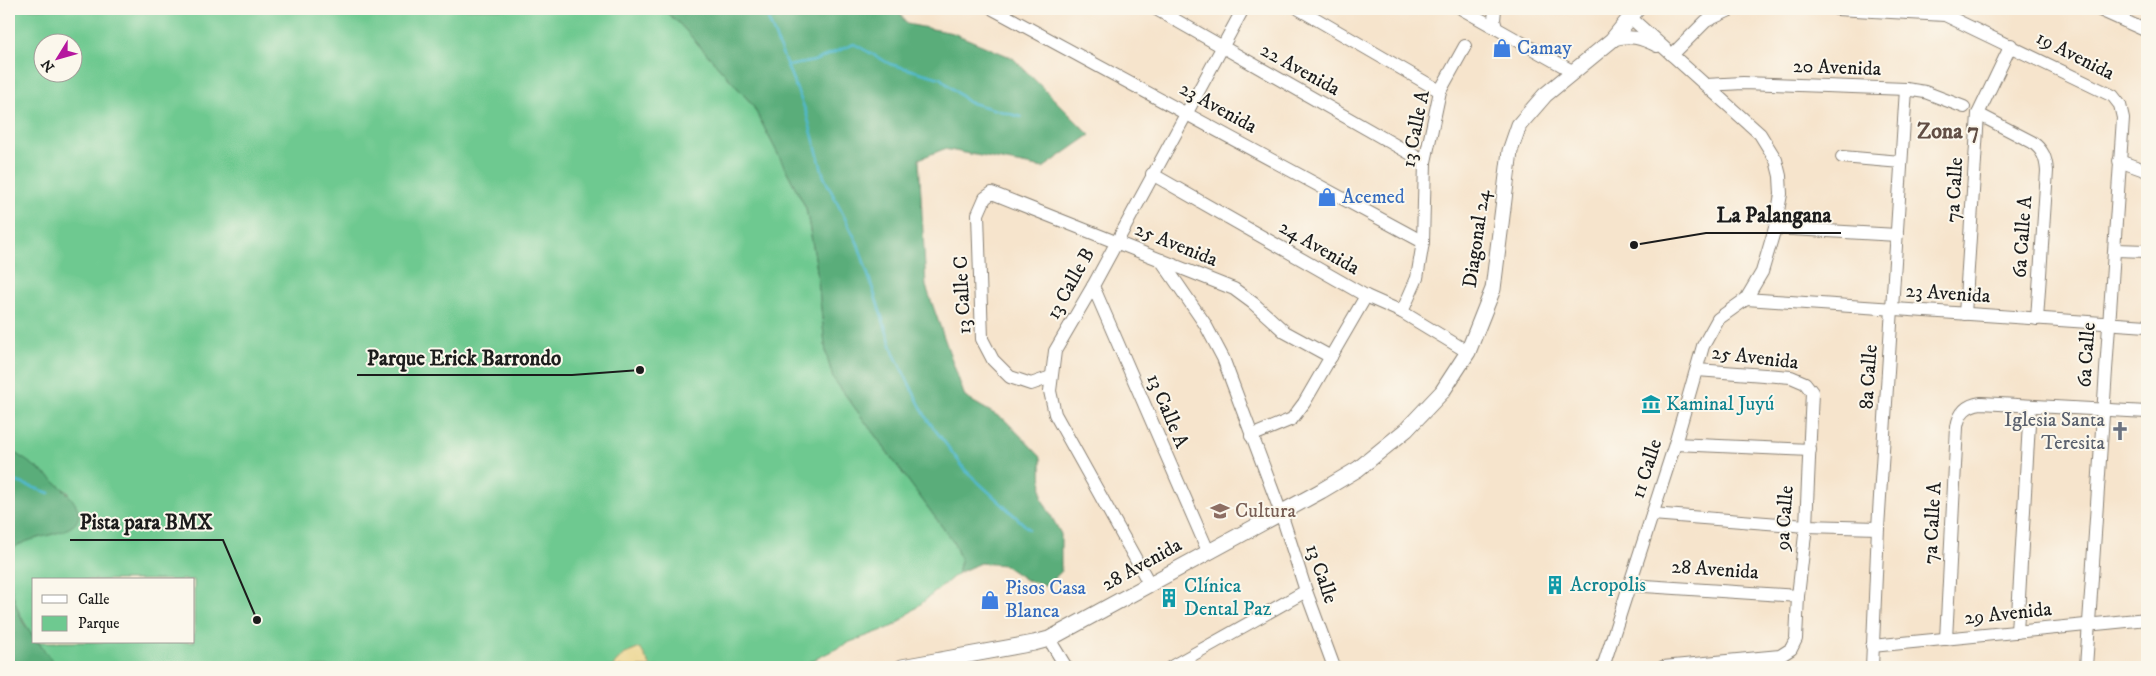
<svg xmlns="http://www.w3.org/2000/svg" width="2156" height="676" viewBox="0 0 2156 676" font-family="'IM FELL DW Pica',serif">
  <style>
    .green { fill: #6ec990; stroke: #457256; fill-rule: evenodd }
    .forest { fill: #5aad7a; stroke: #3b644b }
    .sand { fill: #eeda9e; stroke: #857b5d }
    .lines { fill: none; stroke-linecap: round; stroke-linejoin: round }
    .stream { stroke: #51b9cf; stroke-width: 2.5 }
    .minor-casing { stroke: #898074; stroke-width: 14 }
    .major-casing { stroke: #898074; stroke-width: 17 }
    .minor { stroke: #fff; stroke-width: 12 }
    .major { stroke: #fff; stroke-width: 15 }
    .labels { text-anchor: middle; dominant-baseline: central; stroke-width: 4; stroke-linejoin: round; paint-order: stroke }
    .shop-label { font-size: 20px; fill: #366cbe; stroke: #fbf7ec; text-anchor: start }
    .street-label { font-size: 20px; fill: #1c1c1c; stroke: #fbf7ec }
    .culture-label { font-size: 20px; fill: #0d838f; stroke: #fbf7ec; text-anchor: start }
    .worship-label { font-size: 20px; fill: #5b616d; stroke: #fbf7ec; text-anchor: end }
    .education-label { font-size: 20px; fill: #785e54; stroke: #fbf7ec; text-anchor: start }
    .quarter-label { font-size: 22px; font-weight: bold; fill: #614e45; stroke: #fbf7ec }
    .leader { fill: none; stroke: #1c1c1c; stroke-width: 2 }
    .callout-dot { fill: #1c1c1c; stroke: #fbf7ec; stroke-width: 2 }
    .callout-label { font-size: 21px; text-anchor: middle; font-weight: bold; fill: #1c1c1c; stroke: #fbf7ec; stroke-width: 4; stroke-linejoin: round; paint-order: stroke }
  </style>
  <rect width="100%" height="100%" fill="#fbf7ec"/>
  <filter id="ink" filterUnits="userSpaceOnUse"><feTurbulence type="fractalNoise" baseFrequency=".02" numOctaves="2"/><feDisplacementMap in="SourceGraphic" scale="10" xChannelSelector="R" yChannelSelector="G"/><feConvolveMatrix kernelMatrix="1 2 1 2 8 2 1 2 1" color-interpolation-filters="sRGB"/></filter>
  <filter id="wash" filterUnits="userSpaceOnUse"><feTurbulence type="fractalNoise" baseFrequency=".0096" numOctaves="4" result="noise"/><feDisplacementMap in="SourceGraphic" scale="20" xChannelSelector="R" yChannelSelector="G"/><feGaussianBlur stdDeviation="1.12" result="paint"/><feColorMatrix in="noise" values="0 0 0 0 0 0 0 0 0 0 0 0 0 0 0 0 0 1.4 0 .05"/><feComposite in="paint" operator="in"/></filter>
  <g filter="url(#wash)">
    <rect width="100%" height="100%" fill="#f6e4cc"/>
    <path class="green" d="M9,9h653l17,14 73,81 54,104 10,55 10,90 7,25 121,165 7,18 -3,12 -64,53 -44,16 -51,25h-742l-19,-25h156v-62h-160v57c-21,-29 -28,-53 -22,-88l11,-9 15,-2 31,-45 -60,-44zM42,42h30v30h-30z"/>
    <g class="forest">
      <path d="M662,9h235l10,15 46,9 60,25 77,77 -47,33 -99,-19 -25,10 7,127 39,111 40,23 36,37 1,42 19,35v38l-15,14 -20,-6 -22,-15 -24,-2 -22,10 3,-12 -7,-18 -121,-165 -7,-25 -10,-90 -10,-55 -54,-104 -73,-81z"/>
      <path d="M9,449c14,10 98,59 60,79 -19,10 -39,8 -57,21 -5,26 -1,48 11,73 4,7 11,12 11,20h4l19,25h-48z"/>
    </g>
    <path class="sand" d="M640,648l11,19h-39l11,-12z"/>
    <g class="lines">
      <g class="stream">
        <path d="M764,9l42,103 18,65 34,67 36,110 33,65 39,52 63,58"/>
        <path d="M788,66l26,-5 40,-17 36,20 50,14 28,24 53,15"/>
        <path d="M9,479l40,14"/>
      </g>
    </g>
  </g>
  <g filter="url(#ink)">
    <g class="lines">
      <g class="minor-casing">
        <g id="minor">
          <path d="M993,9l430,233"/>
          <path d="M1156,9l269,153"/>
          <path d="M1299,9l141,82"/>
          <path d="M1462,9l110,62"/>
          <path d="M1495,9l-1,11 2,8"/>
          <path d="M1837,9l108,6 168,81 7,9 3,13c-14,183 -23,366 -37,549"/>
          <path d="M2098,9l49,22"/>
          <path d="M1612,40c17,-6 30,-2 45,6"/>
          <path d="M1672,55l34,-34 26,-12"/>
          <path d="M1706,85l37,-2 163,6 19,3 39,15"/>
          <path d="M1978,114l54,28c11,8 14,16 15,29l-10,148"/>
          <path d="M1842,157l59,5"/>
          <path d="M2119,161l28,10"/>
          <path d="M1152,174l214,122 36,16 66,40"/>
          <path d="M1775,228l122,7"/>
          <path d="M2115,250l32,1"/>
          <path d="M1161,260l44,64 18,34 58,155 25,78 28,76"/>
          <path d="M1093,286l115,265"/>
          <path d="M1746,299l401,27"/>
          <path d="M1402,312l15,-34 6,-36 2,-80 15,-71 25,-45"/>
          <path d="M1965,314l13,-200 33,-69"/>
          <path d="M1051,377l-20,7 -21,-7 -17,-17 -11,-21 -4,-125 7,-16 7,-5 242,96 19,14 32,29 46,25"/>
          <path d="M1251,436l41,-17 12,-16 62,-107"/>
          <path d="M1675,444l135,6"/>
          <path d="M1652,514l154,12 72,2"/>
          <path d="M1149,583l-94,-169 -5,-23 5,-40 38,-65 150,-277"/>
          <path d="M1629,585l169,11"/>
          <path d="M2017,632l13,-226"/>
          <path d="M1049,639l17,28"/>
          <path d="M1946,639l11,-212c2,-14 9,-22 24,-24l166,9"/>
          <path d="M1872,646l275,-27"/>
          <path d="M1171,667l135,-76"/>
          <path d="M1603,667l72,-223 28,-98 15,-27 28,-20 16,-27 13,-44 6,-34 -1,-18 -4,-16 -16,-26 -129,-116"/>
          <path d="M1663,667l117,-11 11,-7 5,-10 2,-43 8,-70 6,-134 -7,-9 -14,-6 -94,-7"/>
          <path d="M1872,667l6,-139 28,-439"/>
        </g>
      </g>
      <g class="major-casing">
        <path id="major" d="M902,667l132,-24 15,-4 272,-148 37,-22 48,-39 36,-38 26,-40 25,-63 17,-138 9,-26 26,-30 67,-55 25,-31"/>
      </g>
      <use href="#minor" class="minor"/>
      <use href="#major" class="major"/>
    </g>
  </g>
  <defs>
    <g id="shop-bare" transform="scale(1.5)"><path d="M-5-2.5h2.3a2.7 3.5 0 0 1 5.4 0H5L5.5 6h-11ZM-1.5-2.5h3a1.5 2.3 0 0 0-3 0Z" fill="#3f7fe0" stroke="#fbf7ec" stroke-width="2.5" paint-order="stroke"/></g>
    <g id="museum-bare" transform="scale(1.5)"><path d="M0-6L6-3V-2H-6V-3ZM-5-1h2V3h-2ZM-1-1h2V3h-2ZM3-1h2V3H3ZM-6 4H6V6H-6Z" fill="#0f9aa8" stroke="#fbf7ec" stroke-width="2.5" paint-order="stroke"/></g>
    <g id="church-bare" transform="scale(1.5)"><path d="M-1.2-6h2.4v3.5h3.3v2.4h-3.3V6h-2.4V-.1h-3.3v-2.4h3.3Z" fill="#6b7280" stroke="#fbf7ec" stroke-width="2.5" paint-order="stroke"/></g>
    <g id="school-bare" transform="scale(1.5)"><path d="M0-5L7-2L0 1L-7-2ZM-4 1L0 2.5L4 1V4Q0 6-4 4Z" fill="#8d6e63" stroke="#fbf7ec" stroke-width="2.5" paint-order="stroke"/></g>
    <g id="building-bare" transform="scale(1.5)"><path d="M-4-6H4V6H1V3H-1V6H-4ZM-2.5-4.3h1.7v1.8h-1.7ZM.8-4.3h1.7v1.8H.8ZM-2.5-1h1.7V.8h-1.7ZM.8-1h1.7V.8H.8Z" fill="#0f9aa8" stroke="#fbf7ec" stroke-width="2.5" paint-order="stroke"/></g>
  </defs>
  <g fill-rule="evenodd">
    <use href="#shop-bare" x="1502" y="48"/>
    <use href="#shop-bare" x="1327" y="197"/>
    <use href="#museum-bare" x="1651" y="404"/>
    <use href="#church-bare" x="2120" y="431"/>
    <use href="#school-bare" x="1220" y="511"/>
    <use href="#building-bare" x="1555" y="585"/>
    <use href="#building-bare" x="1169" y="598"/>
    <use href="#shop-bare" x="990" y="600"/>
  </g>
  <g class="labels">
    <g class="shop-label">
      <text x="1517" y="48">Camay</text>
      <text x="1342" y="197">Acemed</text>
      <text x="1005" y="588">Pisos Casa<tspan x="1005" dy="23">Blanca</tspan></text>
    </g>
    <g class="street-label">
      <text transform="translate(2075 56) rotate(27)">19 Avenida</text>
      <text transform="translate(1837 68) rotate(2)">20 Avenida</text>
      <text transform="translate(1300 70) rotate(29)">22 Avenida</text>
      <text transform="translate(1218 108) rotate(29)">23 Avenida</text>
      <text transform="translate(1416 129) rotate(-79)">13 Calle A</text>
      <text transform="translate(1955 190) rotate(-87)">7a Calle</text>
      <text transform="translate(2023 237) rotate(-86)">6a Calle A</text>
      <text transform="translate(1477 239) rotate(-82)">Diagonal 24</text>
      <text transform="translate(1176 245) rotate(22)">25 Avenida</text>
      <text transform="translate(1319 248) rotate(30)">24 Avenida</text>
      <text transform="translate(1071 284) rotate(-61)">13 Calle B</text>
      <text transform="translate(1948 294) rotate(4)">23 Avenida</text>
      <text transform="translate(963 295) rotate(-93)">13 Calle C</text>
      <text transform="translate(2087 355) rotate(-86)">6a Calle</text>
      <text transform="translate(1755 358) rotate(7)">25 Avenida</text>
      <text transform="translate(1869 377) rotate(-86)">8a Calle</text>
      <text transform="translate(1167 411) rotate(67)">13 Calle A</text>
      <text transform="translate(1647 469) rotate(-72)">11 Calle</text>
      <text transform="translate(1785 518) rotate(-86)">9a Calle</text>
      <text transform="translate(1933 523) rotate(-87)">7a Calle A</text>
      <text transform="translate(1142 565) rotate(-29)">28 Avenida</text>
      <text transform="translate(1715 570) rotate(4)">28 Avenida</text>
      <text transform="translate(1321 574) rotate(71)">13 Calle</text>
      <text transform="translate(2008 614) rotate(-6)">29 Avenida</text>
    </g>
    <g class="culture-label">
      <text x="1666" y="404">Kaminal Juyú</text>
      <text x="1570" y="585">Acropolis</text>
      <text x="1184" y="586">Clínica<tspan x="1184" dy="23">Dental Paz</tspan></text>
    </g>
    <g class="worship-label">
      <text x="2105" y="420">Iglesia Santa<tspan x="2105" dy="23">Teresita</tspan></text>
    </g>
    <g class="education-label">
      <text x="1235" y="511">Cultura</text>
    </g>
    <g class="quarter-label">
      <text x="1948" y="131">Zona 7</text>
    </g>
  </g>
  <path class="leader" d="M1634 245L1706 233H1841M640 370L572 375H357M257 620L223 540H70"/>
  <g class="callout-dot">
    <circle cx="1634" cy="245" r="5"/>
    <circle cx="640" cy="370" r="5"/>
    <circle cx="257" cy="620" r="5"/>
  </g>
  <g class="callout-label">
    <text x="1774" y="222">La Palangana</text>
    <text x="464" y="365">Parque Erick Barrondo</text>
    <text x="146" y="529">Pista para BMX</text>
  </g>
  <rect width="2156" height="676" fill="none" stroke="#fbf7ec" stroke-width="30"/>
  <rect x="32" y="578" width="162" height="65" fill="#fbf7ec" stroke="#a29f99"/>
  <rect x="42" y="595" width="25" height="8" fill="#ffffff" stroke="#a29f99"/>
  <text x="78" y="604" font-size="15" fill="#1c1c1c">Calle</text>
  <rect x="42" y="616" width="25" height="15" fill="#6ec990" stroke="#a29f99"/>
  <text x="78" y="628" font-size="15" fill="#1c1c1c">Parque</text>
  <g transform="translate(58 58) rotate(233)"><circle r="24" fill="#fbf7ec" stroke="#a29f99"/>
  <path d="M0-4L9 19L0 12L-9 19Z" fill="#b5179e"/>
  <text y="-8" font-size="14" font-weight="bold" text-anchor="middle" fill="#1c1c1c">N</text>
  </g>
</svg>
